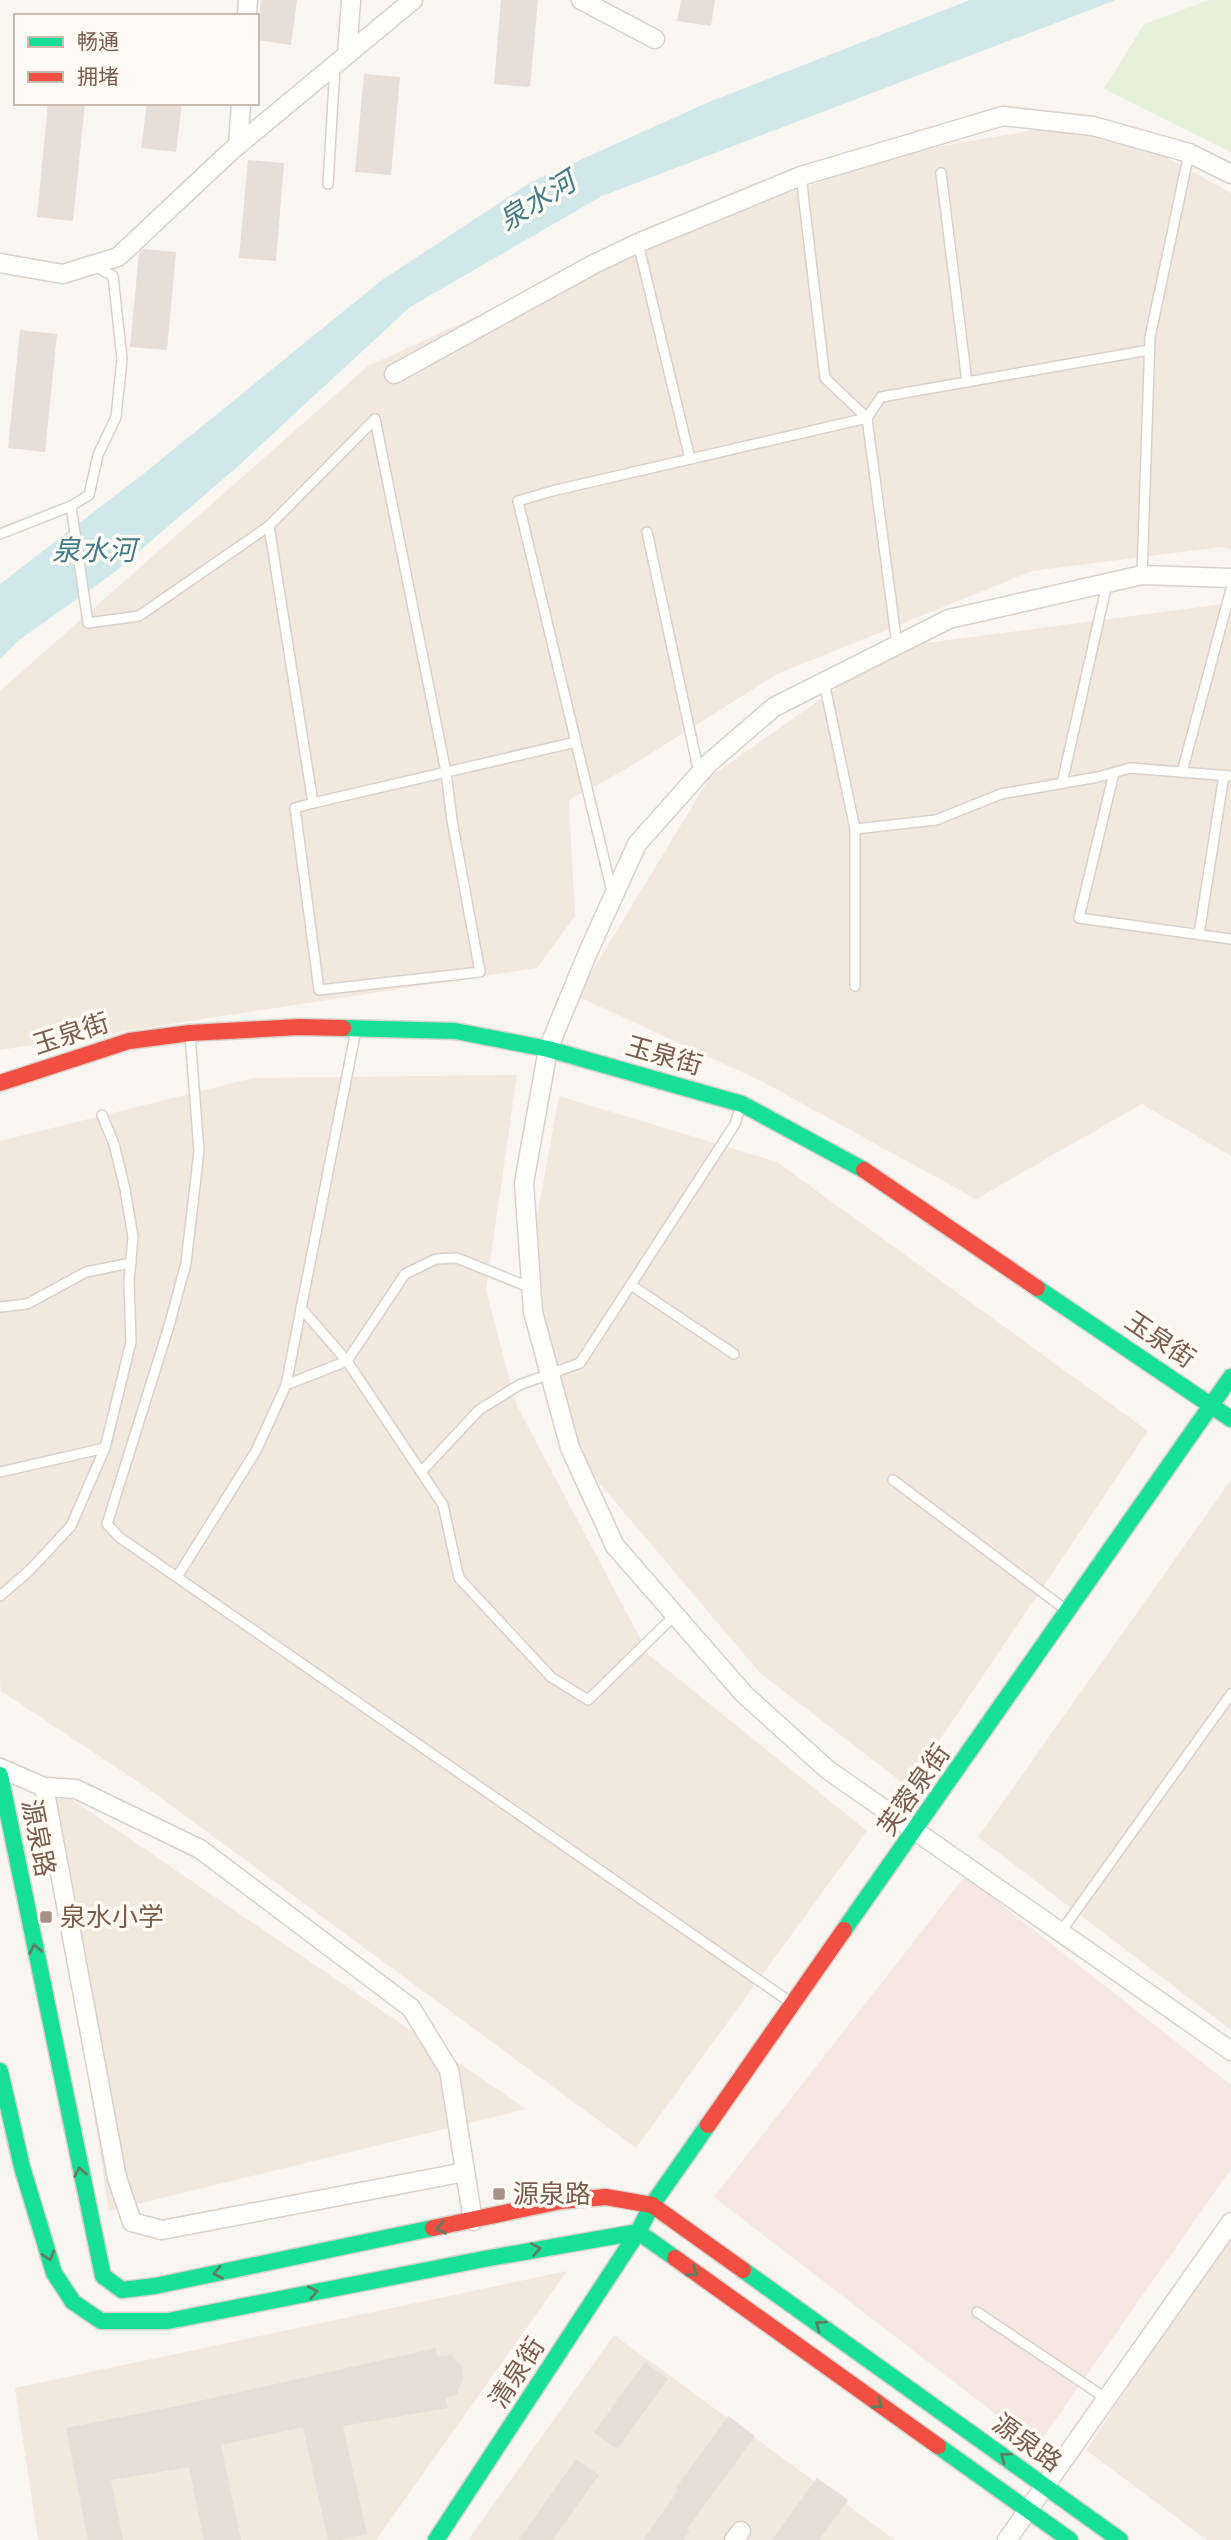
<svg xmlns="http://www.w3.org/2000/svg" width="1231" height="2540" viewBox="0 0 1231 2540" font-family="Karla,'Noto Sans SC',sans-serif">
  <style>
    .residential { fill: #f2e8de }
    .commercial { fill: #f6e8e1 }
    .green { fill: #e7f0db }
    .water { fill: #d0e8ea }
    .building { fill: #e6ded7 }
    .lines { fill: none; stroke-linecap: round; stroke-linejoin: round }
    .lane-casing { stroke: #d7d1cb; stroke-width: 12 }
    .street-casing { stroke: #d7d1cb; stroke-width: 21 }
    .fast-casing { stroke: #d9d2cb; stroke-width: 19 }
    .jam-casing { stroke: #d9d2cb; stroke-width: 19 }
    .lane { stroke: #fefefd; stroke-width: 9 }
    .street { stroke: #fefefd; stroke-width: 18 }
    .fast { stroke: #16e098; stroke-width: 16 }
    .jam { stroke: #f24e42; stroke-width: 16 }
    .oneway { stroke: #617d60 }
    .poi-dot { fill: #a69286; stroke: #fffaf3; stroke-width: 2.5 }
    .labels { text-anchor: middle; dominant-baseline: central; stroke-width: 7; stroke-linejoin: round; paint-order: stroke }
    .street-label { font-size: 26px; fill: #7a5c4d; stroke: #fffaf3 }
    .poi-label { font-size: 26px; fill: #7a5c4d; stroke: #fffaf3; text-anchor: start }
    .water-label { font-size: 28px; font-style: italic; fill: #437c86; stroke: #fffaf3 }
  </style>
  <rect width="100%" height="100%" fill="#f9f5f0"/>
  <g class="residential">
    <path d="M1097,119l134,74v356l-10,-2 -189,24 -255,103 -151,95 -57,31 6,116 -38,52 -537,82v-359l368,-325 177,-81 346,-130z"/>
    <path d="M1231,603v553l-89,-52 -166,95 -215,-118 -184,-85 133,-219 185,-130z"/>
    <path d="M517,1075l-31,215 30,114 133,251 218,176 -231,317 -487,-359 -148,-98 -1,-10v-540l253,-63z"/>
    <path d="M559,1096l218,66 371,269 -240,356 -148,-114 -191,-226 -43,-169z"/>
    <path d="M1231,1480v550l-253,-193z"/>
    <path d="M42,1779l484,330 -417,102z"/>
    <path d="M1231,2231v309h-24l-121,-90z"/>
    <path d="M567,2271l-191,269h-338l-23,-152z"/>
    <path d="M614,2335l281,205h-427z"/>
  </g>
  <path class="commercial" d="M965,1876l266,209v84l-194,277 -323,-249z"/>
  <path class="green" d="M1209,0h22v152l-127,-63 40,-65z"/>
  <path class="water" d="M970,0h146l-514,196 -192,111 -174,161 -121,104 -96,68 -19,19v-75l147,-113 235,-191 149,-98 178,-80z"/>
  <g class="building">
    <path d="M261,0h36l-6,45 -34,-5z"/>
    <path d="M501,0h37l-8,87 -36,-3z"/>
    <path d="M681,0h34l-4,26 -34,-5z"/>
    <path d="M364,74l36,3 -9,98 -36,-3z"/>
    <path d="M48,103h37l-12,118 -36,-4z"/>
    <path d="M147,103h35l-6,49 -35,-4z"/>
    <path d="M248,160l36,3 -8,98 -37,-3z"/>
    <path d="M143,249l33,3 -9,98 -37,-3 9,-94z"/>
    <path d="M20,330l37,4 -12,118 -37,-4z"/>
    <path d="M436,2348l1,9 15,-2 10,12 1,11 -6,16 -11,4 2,10 -105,18 24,108 -26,6h-13l-25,-113 -82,18 20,95h-37l-15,-73 -78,13 12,60h-35l-22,-112 111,-22z"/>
    <path d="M645,2362l23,17 -51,70 -23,-16z"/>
    <path d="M728,2416l27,20 -68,93 3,1 -7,10h-40l35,-50 -2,-2z"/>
    <path d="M576,2459l23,16 -47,65h-33z"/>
    <path d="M817,2478l31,22 -29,40h-47z"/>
  </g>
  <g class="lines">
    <g class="lane-casing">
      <g id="lane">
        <path d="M941,173l26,209"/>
        <path d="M801,176l24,202 42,40 30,227"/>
        <path d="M328,184l7,-118"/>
        <path d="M638,243l52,216"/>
        <path d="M375,419l71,353 6,48 28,152 -161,18 -24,-182 18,-5 263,-61"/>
        <path d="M71,506l17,117 51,-7 130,-90 106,-107"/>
        <path d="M269,526l44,277"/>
        <path d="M647,532l52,241"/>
        <path d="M0,534l71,-28 18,-11 9,-40 18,-38 6,-58 -9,-83 -20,-11"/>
        <path d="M1142,575l8,-238 39,-184"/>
        <path d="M824,682l31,147v157"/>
        <path d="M1182,772l49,-183"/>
        <path d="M1114,773l-35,145 152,21"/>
        <path d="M1062,783l45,-199"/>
        <path d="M855,829l81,-9 65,-26 97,-17 32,-9 101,8"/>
        <path d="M612,892l-94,-391 34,-10 315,-73 14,-21 268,-47"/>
        <path d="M1199,934l25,-159"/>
        <path d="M190,1035l9,116 -13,112 -17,63 -62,198 12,13 671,465"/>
        <path d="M631,1285l103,69"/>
        <path d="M0,1307l27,-3 59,-32 45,-9"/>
        <path d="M301,1308l46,53 96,144 16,73 92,99 37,23 87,-85"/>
        <path d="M286,1385l61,-24 58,-87 31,-15 21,-1 74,30"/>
        <path d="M0,1472l105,-24"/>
        <path d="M421,1472l58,-62 40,-25 61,-22 155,-239 6,-19"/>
        <path d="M893,1480l173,130"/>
        <path d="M177,1577l79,-126 30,-66 70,-355"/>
        <path d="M0,1596l30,-26 41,-44 34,-78 26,-106 -2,-61 4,-44 -8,-48 -11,-45 -12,-29"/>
        <path d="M1060,1933l171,-239"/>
        <path d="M977,2312l130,87"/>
      </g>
    </g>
    <g class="street-casing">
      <g id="street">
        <path d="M581,0l74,39"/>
        <path d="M247,16l1,-16"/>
        <path d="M347,55l4,-55"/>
        <path d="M238,145l3,-42"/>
        <path d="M0,263l63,11 55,-17 113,-106 182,-151"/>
        <path d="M394,374l200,-110 44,-21 163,-67 202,-60 90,10 96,27 42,21"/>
        <path d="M1231,578l-89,-3 -193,44 -175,88 -65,56 -72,81 -48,106 -41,99 -24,134 9,129 37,136 45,98 129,148 84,76 403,281"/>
        <path d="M0,1768l44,19 32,2 124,60 211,159 38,62 24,151"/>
        <path d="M44,1787l73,391 15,44 30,8 303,-58"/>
        <path d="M734,2540l7,-9"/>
        <path d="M1007,2540l224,-318"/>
      </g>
    </g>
    <g class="fast-casing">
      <g id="fast">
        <path d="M343,1028l112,3 93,18 194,55 122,66"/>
        <path d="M1037,1288l194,131"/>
        <path d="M0,1775l103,501 19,14 33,-4 278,-58"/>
        <path d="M844,1930l387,-553"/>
        <path d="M0,2071l22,96 32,106 19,29 28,19h67l316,-62 154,-27 37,26"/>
        <path d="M743,2270l377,270"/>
        <path d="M938,2446l132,94"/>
        <path d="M436,2540l202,-308 14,-27 56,-80"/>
      </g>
    </g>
    <g class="jam-casing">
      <g id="jam">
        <path d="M0,1083l129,-42 61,-8 109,-6 44,1"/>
        <path d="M864,1170l173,118"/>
        <path d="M708,2125l136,-195"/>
        <path d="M433,2228l128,-27 45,-4 46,8 91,65"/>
        <path d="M675,2258l263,188"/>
      </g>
    </g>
    <use href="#lane" class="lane"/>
    <use href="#street" class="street"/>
    <use href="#fast" class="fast"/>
    <use href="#jam" class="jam"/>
  </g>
  <defs><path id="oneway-chevron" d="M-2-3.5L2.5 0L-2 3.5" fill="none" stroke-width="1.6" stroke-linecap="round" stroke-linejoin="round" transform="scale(1.75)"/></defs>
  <g class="oneway">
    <use href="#oneway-chevron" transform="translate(35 1949) rotate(-101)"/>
    <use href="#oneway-chevron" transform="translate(80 2172) rotate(-101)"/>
    <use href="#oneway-chevron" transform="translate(441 2228) rotate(168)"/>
    <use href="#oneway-chevron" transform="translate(536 2249) rotate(-11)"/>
    <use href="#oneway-chevron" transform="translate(49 2256) rotate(73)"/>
    <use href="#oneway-chevron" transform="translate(693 2272) rotate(35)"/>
    <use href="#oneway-chevron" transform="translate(218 2273) rotate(168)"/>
    <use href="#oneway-chevron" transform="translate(313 2292) rotate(-11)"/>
    <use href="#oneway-chevron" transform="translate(820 2325) rotate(-144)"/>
    <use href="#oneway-chevron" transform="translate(878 2404) rotate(35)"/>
    <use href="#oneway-chevron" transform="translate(1005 2457) rotate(-144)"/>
  </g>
  <g class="poi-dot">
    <rect x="39" y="1910" width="14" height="14" rx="3.5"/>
    <rect x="492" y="2187" width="14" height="14" rx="3.5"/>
  </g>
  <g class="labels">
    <g class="street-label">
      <text transform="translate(71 1034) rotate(-18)">玉泉街</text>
      <text transform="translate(664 1056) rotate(16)">玉泉街</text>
      <text transform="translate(1160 1340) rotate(34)">玉泉街</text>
      <text transform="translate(914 1790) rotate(-55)">芙蓉泉街</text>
      <text transform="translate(38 1838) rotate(79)">源泉路</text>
      <text transform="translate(517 2373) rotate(-57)">清泉街</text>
      <text transform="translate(1027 2443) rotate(36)">源泉路</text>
    </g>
    <g class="poi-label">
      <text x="60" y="1917">泉水小学</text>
      <text x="513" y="2194">源泉路</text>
    </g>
    <g class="water-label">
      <text transform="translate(537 201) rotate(-32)">泉水河</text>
      <text x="94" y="550">泉水河</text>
    </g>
  </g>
  <rect x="14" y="14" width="245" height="91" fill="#fffaf3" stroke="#cabbb1" stroke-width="2"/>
  <rect x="28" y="37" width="35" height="10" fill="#16e098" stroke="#cabbb1" stroke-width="2"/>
  <text x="77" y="49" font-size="21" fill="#7a5c4d">畅通</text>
  <rect x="28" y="72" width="35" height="10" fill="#f24e42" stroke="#cabbb1" stroke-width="2"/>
  <text x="77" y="84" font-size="21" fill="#7a5c4d">拥堵</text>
</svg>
